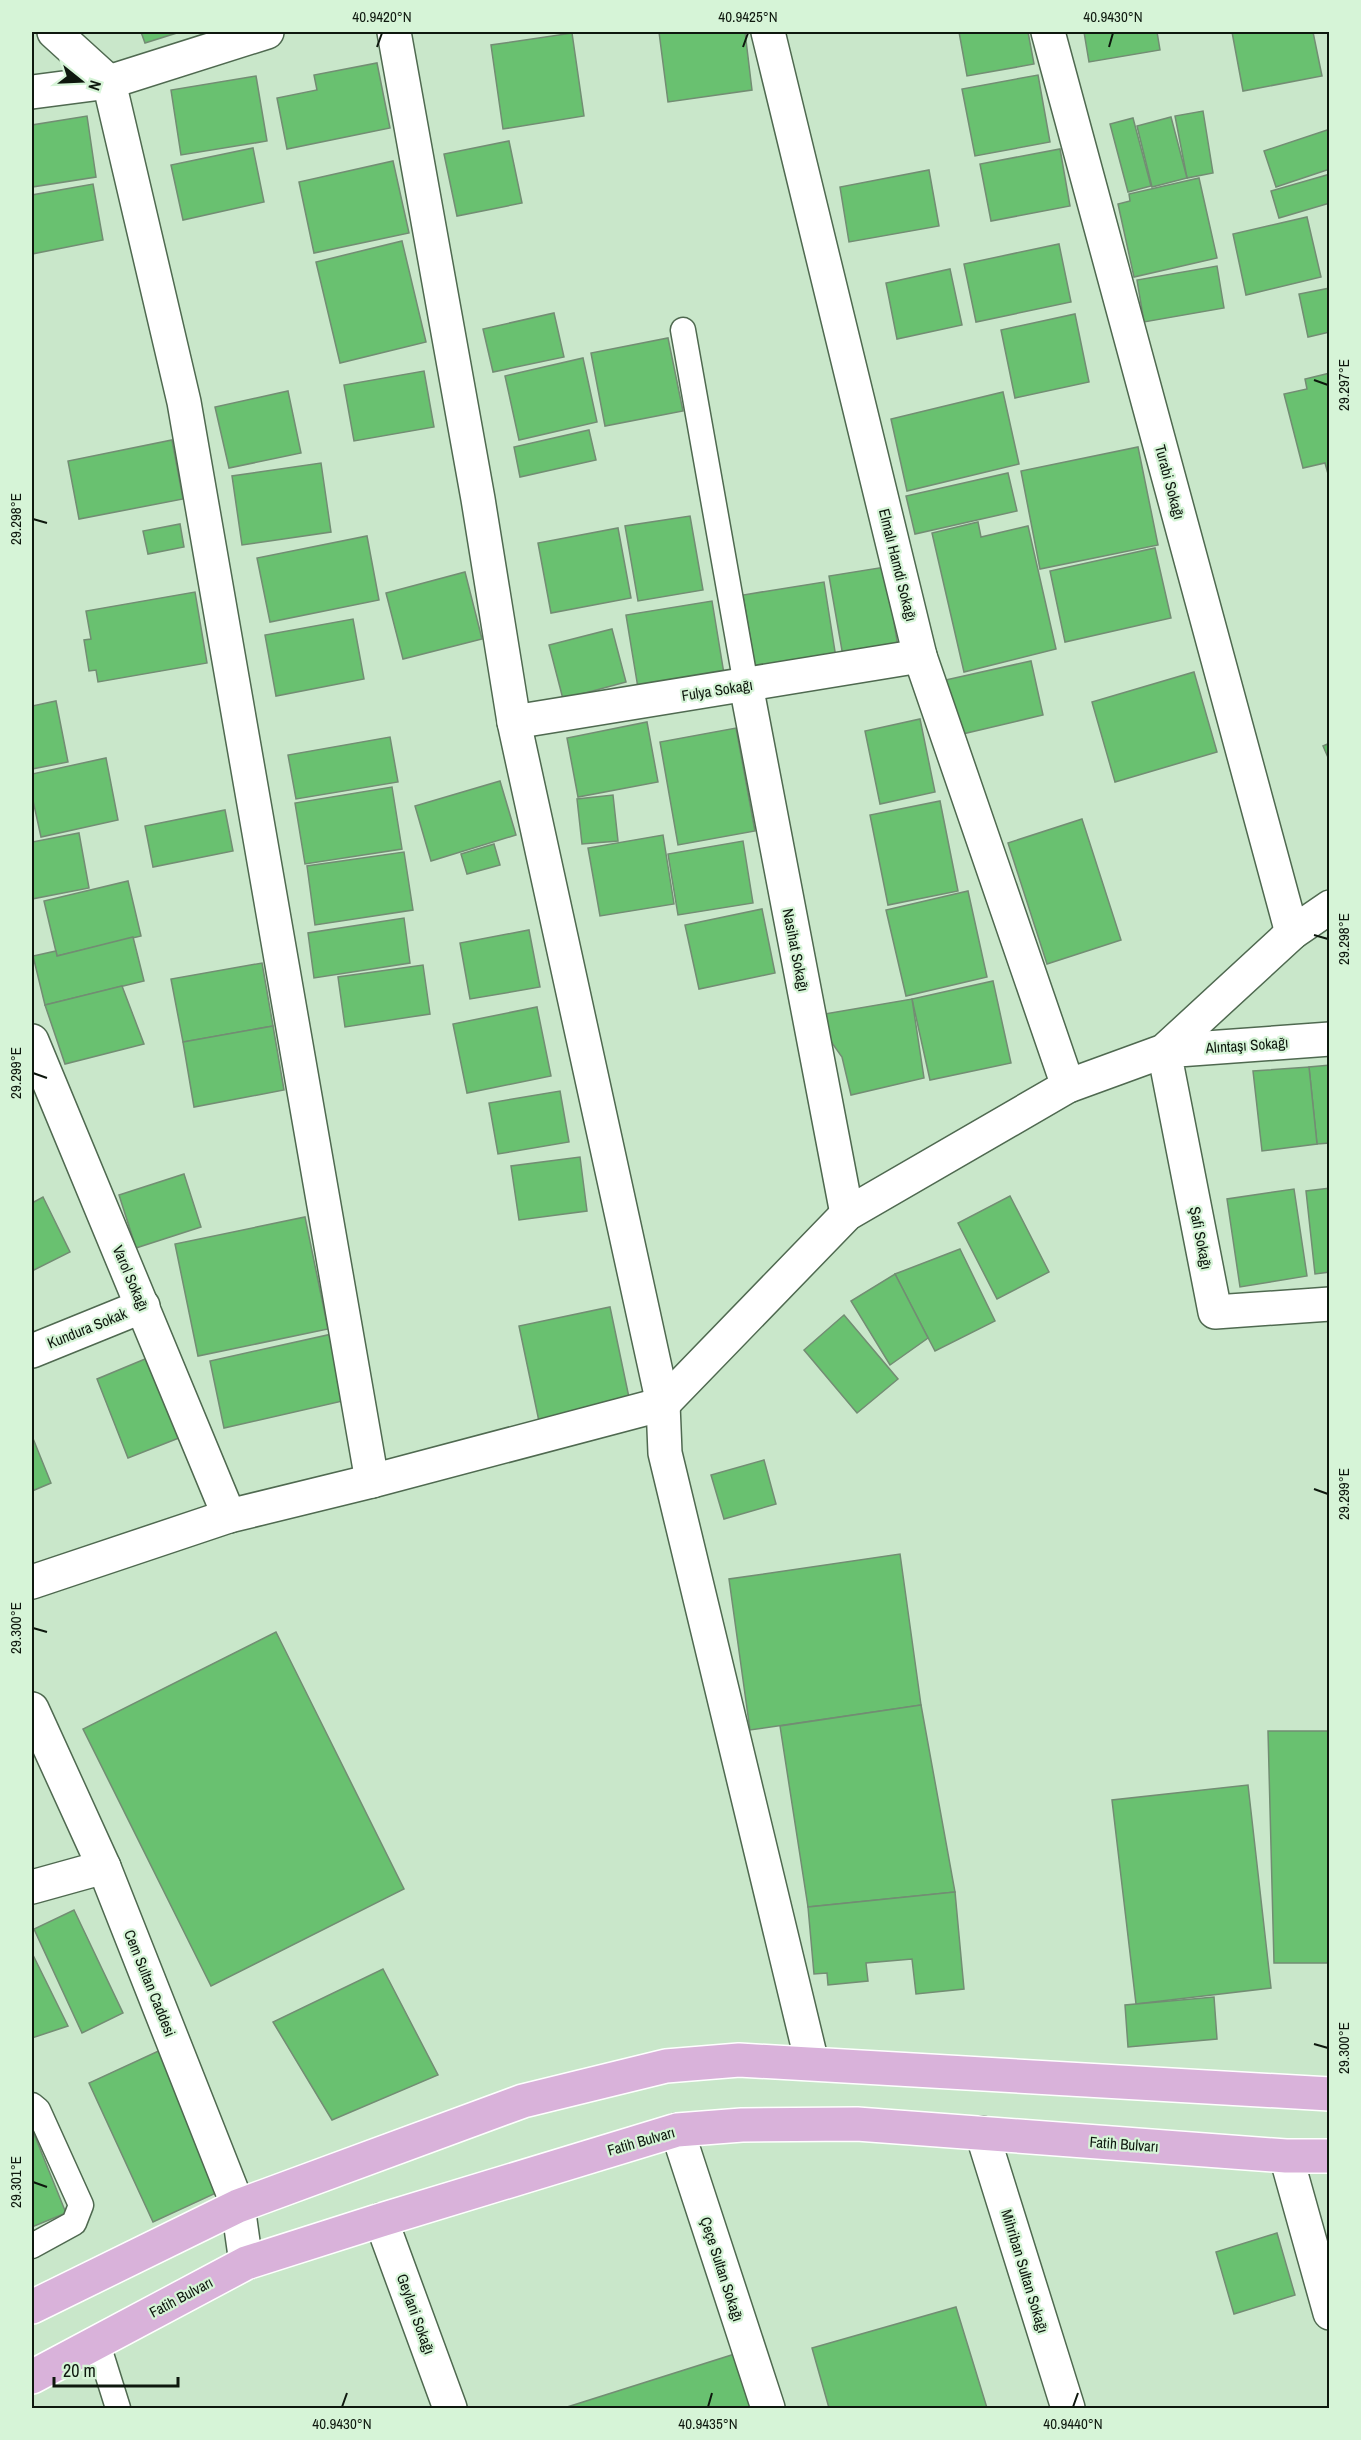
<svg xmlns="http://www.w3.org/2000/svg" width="1361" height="2440" viewBox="0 0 1361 2440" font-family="'Archivo Narrow',sans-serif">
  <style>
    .building { fill: #69c170; stroke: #728d73; stroke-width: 1.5 }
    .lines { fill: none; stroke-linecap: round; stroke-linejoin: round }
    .service-casing { stroke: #4f6950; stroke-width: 27 }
    .minor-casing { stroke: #4f6950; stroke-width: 36 }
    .primary-casing { stroke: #fff; stroke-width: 36 }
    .service { stroke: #fff; stroke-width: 24 }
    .minor { stroke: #fff; stroke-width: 33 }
    .primary { stroke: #d9b2da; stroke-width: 33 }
    .ticks { fill: none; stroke: #0e180e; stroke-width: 2 }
    .labels { text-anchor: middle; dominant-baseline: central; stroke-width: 4.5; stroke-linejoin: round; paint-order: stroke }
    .street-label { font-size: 15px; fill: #0e180e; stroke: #d6f4d7 }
    .neatline { fill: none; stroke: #0e180e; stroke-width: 2 }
    .ticks-label { font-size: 15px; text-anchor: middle; fill: #0e180e }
  </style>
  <rect width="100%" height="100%" fill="#c9e7ca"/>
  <g class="building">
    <path d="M141,32h39l-35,11z"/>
    <path d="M659,32h86l7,58 -84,12z"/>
    <path d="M959,32h69l6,32 -67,12z"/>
    <path d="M1084,32h73l3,18 -71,12z"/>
    <path d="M1232,32h81l9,44 -79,15z"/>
    <path d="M572,33l12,83 -81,13 -12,-84z"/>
    <path d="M377,63l13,65 -103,21 -10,-51 40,-8 -3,-15z"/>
    <path d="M1038,75l12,67 -75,14 -13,-67z"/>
    <path d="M256,76l11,65 -86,14 -10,-65z"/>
    <path d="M1203,111l10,62 -26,5 -12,-62z"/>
    <path d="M87,116l9,61 -64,10v-62z"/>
    <path d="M1171,117l16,61 -35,9 -15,-61z"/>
    <path d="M1133,118l18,68 -23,6 -18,-68z"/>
    <path d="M1330,129v40l-54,18 -12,-36z"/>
    <path d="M509,141l13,62 -65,13 -13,-62z"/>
    <path d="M253,148l11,54 -81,18 -12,-55z"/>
    <path d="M1060,149l10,57 -79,15 -11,-57z"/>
    <path d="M393,161l16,72 -95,20 -15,-71z"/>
    <path d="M929,170l10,56 -90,16 -9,-55z"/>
    <path d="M1330,174v29l-51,15 -8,-27z"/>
    <path d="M1199,178l18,80 -83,19 -16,-73 12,-3 -1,-7z"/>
    <path d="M93,184l10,56 -71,14v-59z"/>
    <path d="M1307,217l14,60 -75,18 -13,-61z"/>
    <path d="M402,241l24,101 -86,21 -24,-101z"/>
    <path d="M1059,244l12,58 -95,20 -12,-58z"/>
    <path d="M1217,266l7,42 -80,14 -7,-42z"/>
    <path d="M950,269l12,56 -65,14 -11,-56z"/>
    <path d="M1330,288v44l-22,5 -9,-43z"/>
    <path d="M554,313l10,44 -71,15 -10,-43z"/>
    <path d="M1075,314l14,68 -74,16 -14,-68z"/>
    <path d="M668,338l15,73 -78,15 -14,-73z"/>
    <path d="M583,358l14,64 -78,18 -14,-64z"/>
    <path d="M424,371l10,56 -80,14 -10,-56z"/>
    <path d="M1330,373v108l-5,-18 -22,5 -19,-74 23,-5 -2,-10z"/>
    <path d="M288,391l13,62 -72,15 -14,-61z"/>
    <path d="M1003,392l16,72 -112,27 -16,-72z"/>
    <path d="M589,430l7,30 -76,17 -6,-30z"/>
    <path d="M172,440l11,59 -104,20 -11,-58z"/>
    <path d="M1138,447l20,98 -118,24 -19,-98z"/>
    <path d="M321,463l10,69 -89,13 -10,-69z"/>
    <path d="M1008,473l9,38 -102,23 -9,-38z"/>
    <path d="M690,516l13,74 -65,11 -13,-75z"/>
    <path d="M978,522l3,15 47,-11 28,123 -92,23 -32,-139z"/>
    <path d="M180,524l4,23 -36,7 -5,-23z"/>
    <path d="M618,528l13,70 -80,15 -13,-70z"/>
    <path d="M367,536l12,64 -109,22 -13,-64z"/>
    <path d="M1155,548l16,70 -106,24 -15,-71z"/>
    <path d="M885,567l14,86 -55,9 -15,-86z"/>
    <path d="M465,572l17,67 -79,20 -17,-66z"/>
    <path d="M824,582l12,76 -80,14 -13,-77z"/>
    <path d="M195,592l12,71 -109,19 -2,-12 -7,1 -5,-31 7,-1 -5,-28z"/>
    <path d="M712,601l13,79 -86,14 -13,-79z"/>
    <path d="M353,619l11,60 -88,17 -11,-61z"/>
    <path d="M612,629l14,53 -63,17 -14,-54z"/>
    <path d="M1031,661l12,54 -89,21 -13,-55z"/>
    <path d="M1194,672l23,80 -102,30 -23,-80z"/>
    <path d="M56,701l12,61 -36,7v-63z"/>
    <path d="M920,719l15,73 -55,12 -15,-73z"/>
    <path d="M647,722l11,60 -80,15 -11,-59z"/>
    <path d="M736,728l19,103 -77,14 -18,-103z"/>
    <path d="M390,737l8,45 -102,17 -8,-44z"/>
    <path d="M1330,743v19l-7,-16z"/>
    <path d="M106,758l12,62 -77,17 -9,-41v-22z"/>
    <path d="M500,781l16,54 -85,26 -16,-55z"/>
    <path d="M392,787l10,62 -97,15 -10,-61z"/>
    <path d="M613,795l5,46 -36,3 -5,-45z"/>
    <path d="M940,801l18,90 -70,14 -18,-90z"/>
    <path d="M225,810l8,41 -80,16 -8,-41z"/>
    <path d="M1082,819l39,121 -74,24 -39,-121z"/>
    <path d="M79,833l10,55 -57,11v-57z"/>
    <path d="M663,835l11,69 -74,12 -12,-68z"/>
    <path d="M743,841l10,62 -75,12 -10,-61z"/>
    <path d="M494,844l6,21 -33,9 -6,-20z"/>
    <path d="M404,852l9,58 -98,15 -8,-59z"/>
    <path d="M128,881l13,55 -84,20 -13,-55z"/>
    <path d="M968,891l19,86 -81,19 -20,-86z"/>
    <path d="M762,909l13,64 -76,16 -14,-64z"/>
    <path d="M404,918l6,45 -96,15 -6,-45z"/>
    <path d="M529,930l11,57 -70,12 -10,-56z"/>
    <path d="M133,937l11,44 -99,24 -12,-49 23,-5 1,5z"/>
    <path d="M262,963l11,63 -90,16 -12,-63z"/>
    <path d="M423,965l7,49 -85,13 -7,-50z"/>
    <path d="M993,981l18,82 -81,17 -18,-81z"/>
    <path d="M122,986l22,58 -79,20 -20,-59z"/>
    <path d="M912,999l12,79 -73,17 -9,-38 -29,-41z"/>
    <path d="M537,1007l14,69 -84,17 -14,-69z"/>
    <path d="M273,1026l11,64 -90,17 -11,-65z"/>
    <path d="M1330,1065v78l-13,1 -8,-77z"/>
    <path d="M1309,1067l8,77 -55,7 -9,-80z"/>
    <path d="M560,1091l9,51 -71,12 -9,-51z"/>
    <path d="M580,1157l7,54 -68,9 -8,-54z"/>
    <path d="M184,1174l17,53 -65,21 -17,-53z"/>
    <path d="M1330,1188v84l-15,2 -9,-83z"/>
    <path d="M1294,1189l13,87 -67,11 -13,-88z"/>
    <path d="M1010,1196l39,76 -52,27 -39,-76z"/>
    <path d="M43,1197l27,55 -38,19v-68z"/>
    <path d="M305,1217l23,112 -130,27 -23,-112z"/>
    <path d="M960,1249l35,72 -60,30 -40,-77z"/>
    <path d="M895,1274l33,64 -38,27 -39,-64z"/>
    <path d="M610,1307l21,100 -91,19 -21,-100z"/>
    <path d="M844,1315l54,64 -41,34 -53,-63z"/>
    <path d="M332,1334l15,66 -123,28 -14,-67z"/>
    <path d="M157,1354l32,80 -61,24 -31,-79z"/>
    <path d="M32,1436l19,47 -19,8z"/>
    <path d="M764,1460l12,44 -52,15 -13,-44z"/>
    <path d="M900,1554l21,151 -171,25 -21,-151z"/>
    <path d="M276,1632l128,257 -193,97 -128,-257z"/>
    <path d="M921,1705l34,187 -147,15 -28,-181z"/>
    <path d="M1268,1731h62v232h-56z"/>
    <path d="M1248,1785l23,203 -135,16 -24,-204z"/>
    <path d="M955,1892l9,97 -48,5 -4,-35 -46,4 2,18 -40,4 -1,-12 -13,1 -6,-67z"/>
    <path d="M74,1910l49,103 -41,20 -48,-104z"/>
    <path d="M32,1953l36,73 -36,12z"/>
    <path d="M383,1969l55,106 -106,45 -59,-98z"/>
    <path d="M1214,1997l3,42 -89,8 -3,-42z"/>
    <path d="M165,2048l64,139 -76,35 -64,-139z"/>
    <path d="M32,2129l34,84 -34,14z"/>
    <path d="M1277,2233l18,62 -61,19 -18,-62z"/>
    <path d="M956,2307l31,101h-158l-17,-60z"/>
    <path d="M741,2352l18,56h-195z"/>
  </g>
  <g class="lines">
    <g class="service-casing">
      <g id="service">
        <path d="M683,330l63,355"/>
        <path d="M32,2105l6,5 43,95 -7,18 -42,23"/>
        <path d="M97,2341l21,67"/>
      </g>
    </g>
    <g class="minor-casing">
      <g id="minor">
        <path d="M54,32l55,50 75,320 188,1079"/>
        <path d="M394,32l84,467 36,223 149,682 2,49 147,610"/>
        <path d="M768,32l152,624 148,430"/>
        <path d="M1048,32l244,901"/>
        <path d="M32,92l77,-10 158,-50"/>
        <path d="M746,685l101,529"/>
        <path d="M514,722l406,-66"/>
        <path d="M1330,1039l-166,12 51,261 115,-8"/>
        <path d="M32,1041l197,475"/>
        <path d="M32,1351l111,-45"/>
        <path d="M32,1582l197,-66 143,-35 291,-77 184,-190 221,-128 96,-35 128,-118 38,-26"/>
        <path d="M32,1709l72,158 134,339 8,57"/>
        <path d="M32,1887l72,-20"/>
        <path d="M677,2130l91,278"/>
        <path d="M982,2133l86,275"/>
        <path d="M1286,2156l44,157"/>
        <path d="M381,2220l69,188"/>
      </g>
    </g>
    <g class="primary-casing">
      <g id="primary">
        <path d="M32,2307l206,-101 285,-105 143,-35 73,-6 591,34"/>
        <path d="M32,2377l214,-114 135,-43 296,-90 65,-5 115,-1 429,32h44"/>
      </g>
    </g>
    <use href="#service" class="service"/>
    <use href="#minor" class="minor"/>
    <use href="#primary" class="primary"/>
  </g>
  <path class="ticks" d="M377,47l5,-14M743,47l5,-14M1109,47l4,-14M1314,380l14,5M33,519l14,4M1314,935l14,4M33,1073l14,5M1314,1489l14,5M33,1628l14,4M1314,2044l14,4M33,2182l14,5M342,2407l5,-14M708,2407l4,-14M1073,2407l5,-14"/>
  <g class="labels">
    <g class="street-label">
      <text transform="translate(1170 482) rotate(75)">Turabi Sokağı</text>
      <text transform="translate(898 565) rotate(76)">Elmalı Hamdi Sokağı</text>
      <text transform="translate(717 690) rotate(-9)">Fulya Sokağı</text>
      <text transform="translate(796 950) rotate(79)">Nasihat Sokağı</text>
      <text transform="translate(1247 1045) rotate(-4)">Alıntaşı Sokağı</text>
      <text transform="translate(1201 1238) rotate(79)">Şafi Sokağı</text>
      <text transform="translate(131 1278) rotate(67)">Varol Sokağı</text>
      <text transform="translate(87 1328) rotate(-22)">Kundura Sokak</text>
      <text transform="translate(150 1983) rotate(68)">Cem Sultan Caddesi</text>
      <text transform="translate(641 2141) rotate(-16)">Fatih Bulvarı</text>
      <text transform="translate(1124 2144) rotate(4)">Fatih Bulvarı</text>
      <text transform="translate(722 2269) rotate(72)">Çeçe Sultan Sokağı</text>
      <text transform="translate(1025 2271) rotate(73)">Mihriban Sultan Sokağı</text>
      <text transform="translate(181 2297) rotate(-28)">Fatih Bulvarı</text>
      <text transform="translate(416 2314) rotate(70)">Geylani Sokağı</text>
    </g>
  </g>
  <rect width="1361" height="2440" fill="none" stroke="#d6f4d7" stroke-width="66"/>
  <g transform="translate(81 81) rotate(108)" stroke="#d6f4d7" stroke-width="4.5" paint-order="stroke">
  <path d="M0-4.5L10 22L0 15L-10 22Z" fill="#0e180e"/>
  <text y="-9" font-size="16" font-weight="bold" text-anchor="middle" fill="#0e180e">N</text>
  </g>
  <path d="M54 2377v9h124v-9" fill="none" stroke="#0e180e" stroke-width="3"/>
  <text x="63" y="2377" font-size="18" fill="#0e180e" stroke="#d6f4d7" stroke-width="4.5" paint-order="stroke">20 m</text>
  <rect x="33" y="33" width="1295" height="2374" class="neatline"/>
  <g class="ticks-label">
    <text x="382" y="22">40.9420°N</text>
    <text x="748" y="22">40.9425°N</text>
    <text x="1113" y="22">40.9430°N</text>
    <text transform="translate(1344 385) rotate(-90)" y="5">29.297°E</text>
    <text transform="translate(16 519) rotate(-90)" y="5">29.298°E</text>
    <text transform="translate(1344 939) rotate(-90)" y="5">29.298°E</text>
    <text transform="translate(16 1073) rotate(-90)" y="5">29.299°E</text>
    <text transform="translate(1344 1494) rotate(-90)" y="5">29.299°E</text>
    <text transform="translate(16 1628) rotate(-90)" y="5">29.300°E</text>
    <text transform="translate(1344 2048) rotate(-90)" y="5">29.300°E</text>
    <text transform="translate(16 2182) rotate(-90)" y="5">29.301°E</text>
    <text x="342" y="2429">40.9430°N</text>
    <text x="708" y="2429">40.9435°N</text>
    <text x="1073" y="2429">40.9440°N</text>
  </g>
</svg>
